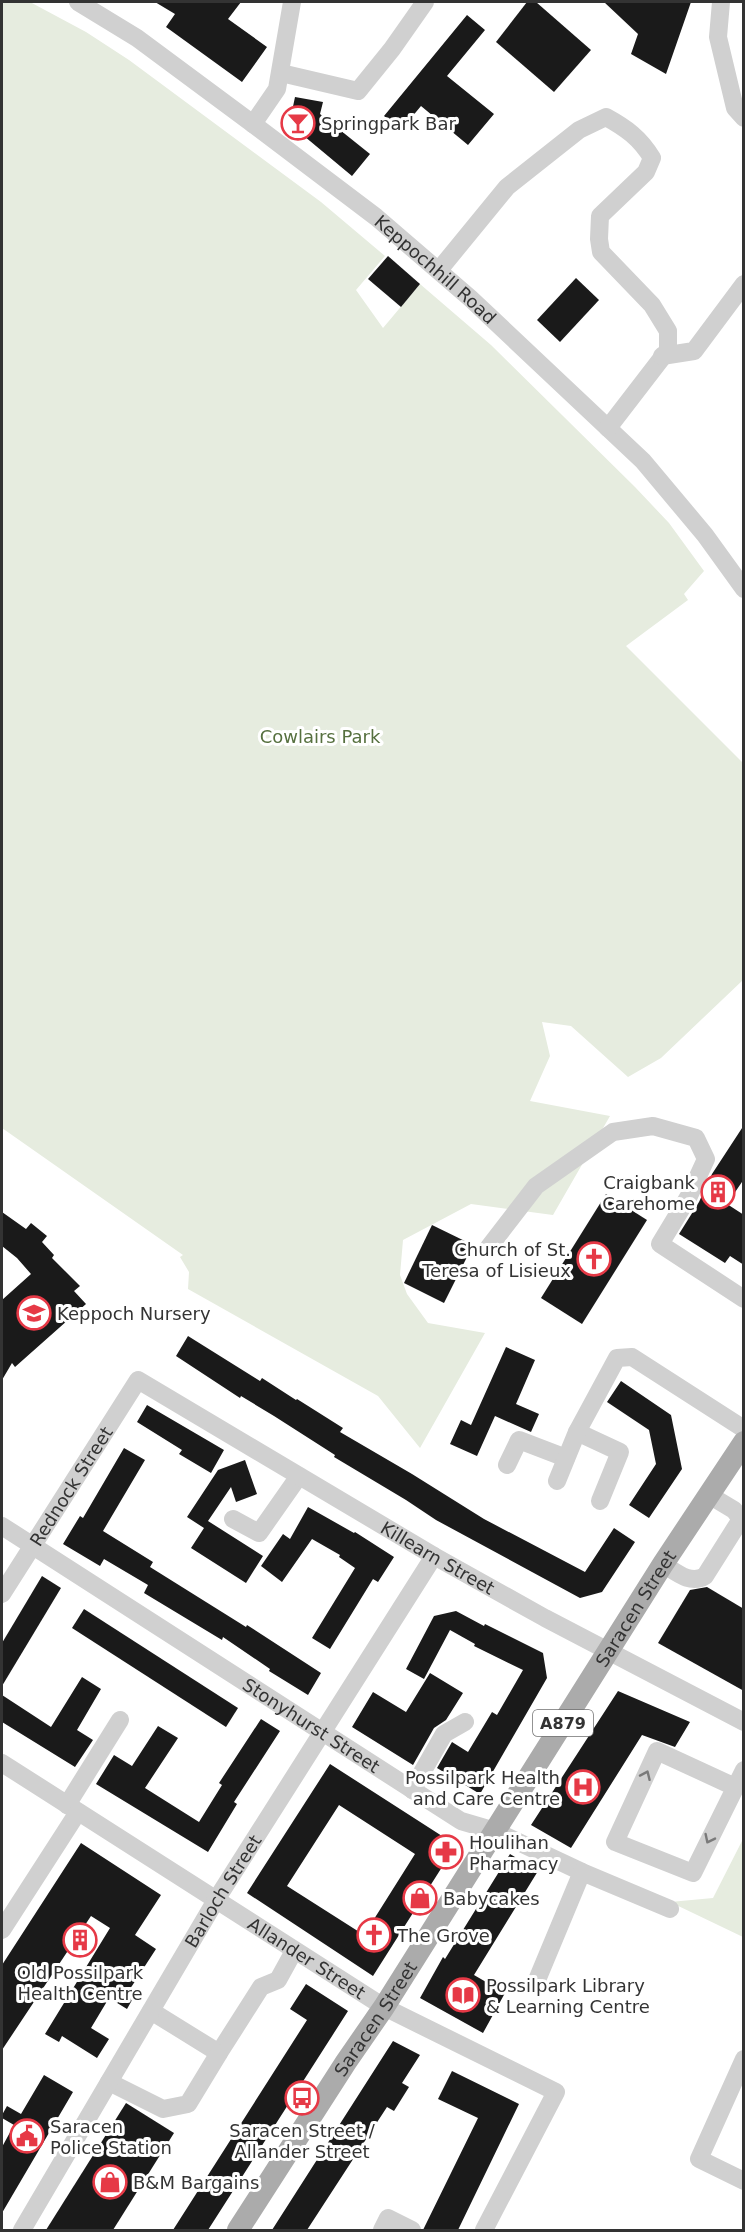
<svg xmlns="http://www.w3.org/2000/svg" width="745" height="2232" viewBox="0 0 745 2232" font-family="'DejaVu Sans',sans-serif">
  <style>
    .green { fill: #e6ecdf }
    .building { fill: #1a1a1a; fill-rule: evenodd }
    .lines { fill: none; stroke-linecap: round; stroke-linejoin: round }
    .minor { stroke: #d0d0d0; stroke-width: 18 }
    .major { stroke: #ababab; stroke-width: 22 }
    .oneway { stroke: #7a7a7a }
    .labels { text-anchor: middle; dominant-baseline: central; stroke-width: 6; stroke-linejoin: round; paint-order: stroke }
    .shield { fill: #fff; stroke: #707070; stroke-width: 1.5 }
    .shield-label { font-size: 16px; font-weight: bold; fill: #333 }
    .poi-label { font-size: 18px; fill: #333; stroke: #fff; text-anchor: start }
    .street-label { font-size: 18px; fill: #333; stroke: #fff }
    .park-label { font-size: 18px; fill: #56703f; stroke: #fff }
  </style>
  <rect width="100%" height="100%" fill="#fff"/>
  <g class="green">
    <path d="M2,2h28l56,30 43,28 192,142 64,54 -29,34 27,38 37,-44 71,61 144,142 34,36 35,48 -20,23 4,6 -62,46 117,117v217l-82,78 -33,19 -57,-51 -29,-4 8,34 -20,45 80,15 -57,99 -82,-11 -68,36 -3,35 7,19 21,29 57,10 -65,115 -42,-52 -190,-107 1,-17 -9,-15 3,-2 -181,-127z"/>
    <path d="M743,1839v98l-73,-35 43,-4z"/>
  </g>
  <g class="building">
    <path d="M155,2h86l-13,17 39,28 -25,35 -76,-55 9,-13z"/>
    <path d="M527,2h9l55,48 -37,42 -58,-50z"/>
    <path d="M604,2h87l-25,72 -35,-20 7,-20z"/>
    <path d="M467,15l18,15 -38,46 47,38 -26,31 -47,-39 -20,24 -17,-14z"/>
    <path d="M295,97l28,5 -3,12 50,40 -18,22 -60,-50 -2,-5z"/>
    <path d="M388,256l32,28 -19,23 -33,-28z"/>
    <path d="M576,278l23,22 -39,42 -23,-22z"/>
    <path d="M744,1125v54l-17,25 17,11v50l-14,-9 -5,7 -46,-29 20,-32 13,-28z"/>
    <path d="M606,1194l41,26 -65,104 -41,-26z"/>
    <path d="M2,1212l24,17 5,-6 16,13 -5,6 12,13 -2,3 28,28 -6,5 12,13 -71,63 -3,-4 -10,17v-80l29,-26 -14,-16 -15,-12z"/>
    <path d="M432,1225l41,20 -29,58 -40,-20z"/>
    <path d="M188,1336l72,45 2,-3 34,22 1,-1 46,29 -3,4 72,42 72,45 101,53 29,-44 21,14 -33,50 -22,6 -144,-78 -30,-20 -72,-43 1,-2 -61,-39 -33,-20 -1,2 -64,-42z"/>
    <path d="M506,1347l29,13 -19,44 23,10 -8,18 -36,-16 -18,40 -27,-12 11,-24 10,5z"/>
    <path d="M621,1381l50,34 11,54 -33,49 -20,-13 27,-41 -7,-34 -42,-28z"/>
    <path d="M147,1405l77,45 -13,23 -32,-19 3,-4 -45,-28z"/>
    <path d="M124,1448l21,12 -42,71 50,31 -3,5 96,60 1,-2 74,48 -13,22 -39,-24 1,-2 -47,-32 -1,3 -78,-47 4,-8 -44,-26 -4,7 -37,-22 17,-28 3,2z"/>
    <path d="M245,1460l12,34 -21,8 -5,-15 -23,34 55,35 -17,27 -55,-35 13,-20 -17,-11 31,-47z"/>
    <path d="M308,1507l46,26 1,-1 39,25 -16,25 -5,-3 -43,70 -18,-11 43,-70 -16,-11 1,-2 -28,-16 -30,43 -21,-16 22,-32 7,5z"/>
    <path d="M42,1576l19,12 -59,98v-43z"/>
    <path d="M707,1587l37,22v82l-86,-48 32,-53z"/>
    <path d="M84,1609l154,99 -12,19 -154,-99z"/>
    <path d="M456,1611l28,15 1,-2 58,29 4,25 -67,116 -43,-26 15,-26 16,10 24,-40 5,3 26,-45 -49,-24 1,-2 -25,-14 -26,49 -18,-10 28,-53z"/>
    <path d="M430,1673l33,20 -17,27 -12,8 -21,37 -61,-38 21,-35 33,20z"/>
    <path d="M82,1677l19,12 -24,41 16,10 -18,27 -73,-45v-27l49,32z"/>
    <path d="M618,1691l72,31 -15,25 -33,-12 -71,113 -40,-23z"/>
    <path d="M261,1719l19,12 -46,71 3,2 -29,48 -112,-68 18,-29 18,11 26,-40 20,12 -33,50 54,34 23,-37 -3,-2z"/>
    <path d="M330,1764l126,81 -83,131 -126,-83zM339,1805l76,49 -51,81 -77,-49z"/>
    <path d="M81,1843l80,52 -26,40 21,14 -26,40 6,4 -9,16 -18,-11 -18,30 18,11 -12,19 -35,-22 -3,6 -14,-8 65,-106 -19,-12 -89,134v-85z"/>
    <path d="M510,1854l28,17 -64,104 31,18 -22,40 -63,-35 23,-41 2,2z"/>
    <path d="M306,1984l42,27 -140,219h-35l134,-210 -17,-11z"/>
    <path d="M393,2041l27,14 -18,28 7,4 -15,24 -7,-4 -80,123h-35z"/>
    <path d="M452,2071l67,33 -61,126h-35l55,-112 -40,-19z"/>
    <path d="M44,2075l29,17 -71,121v-66l12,-22 -12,-7v-3l5,-9 14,8z"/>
    <path d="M126,2103l48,30 -61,97h-67z"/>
  </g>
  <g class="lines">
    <g class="minor">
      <path id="s1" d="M78,2l59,36 116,86 123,93 94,81 173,163 62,74 39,54"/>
      <path d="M721,2l-3,35 17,71 9,10"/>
      <path d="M281,73l77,18 34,-42 33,-47"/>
      <path d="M253,124l24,-35 15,-87"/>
      <path d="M439,270l68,-83 72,-57 27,-13c20,11 34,21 46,41l-6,14 -46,44 -1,23 2,13 51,53 16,26v19l-60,78"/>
      <path d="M662,356l32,-5 50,-67"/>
      <path d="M489,1247l47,-61 77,-54 40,-6 43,12 10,21 -17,37 -29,48 84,55"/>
      <path d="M577,1432l43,20 -20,49"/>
      <path d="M507,1465l12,-25 47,18"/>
      <path d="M557,1481l20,-49 40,-74 15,-1 112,72"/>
      <path d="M233,1519l26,14 40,-57"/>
      <path id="s2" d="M2,1526l459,295 34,10 87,41 88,37"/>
      <path d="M663,1564c13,8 27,21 42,12l36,-57 -7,-9 -25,-15"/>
      <path id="s3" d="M2,1594l136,-214 296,176 111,62 199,104"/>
      <path id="s4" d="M2,1763l382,244 172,85 -72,138"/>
      <path d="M735,1787l-78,-36 -42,91 78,31 51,-103"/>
      <path d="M412,1790l32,-56 21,-12"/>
      <path d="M67,1805l53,-85"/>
      <path d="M2,1930l76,-118"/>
      <path d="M537,1980l45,-108"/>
      <path d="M151,2011l68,42 42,-66 17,-7 16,-29"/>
      <path d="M744,2059l-45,100 45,22"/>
      <path d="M109,2082l54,27 25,-5 31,-51"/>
      <path id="s5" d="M22,2230l194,-330 218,-344"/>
      <path d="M382,2230l6,-12 24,12"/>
    </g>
    <path class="major" id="s6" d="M238,2230l108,-168 38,-55 279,-443 81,-122"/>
  </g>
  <defs><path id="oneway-chevron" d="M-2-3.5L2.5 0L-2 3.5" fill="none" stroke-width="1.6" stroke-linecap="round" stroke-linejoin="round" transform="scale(1.5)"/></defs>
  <g class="oneway">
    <use href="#oneway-chevron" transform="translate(646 1775) rotate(-66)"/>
    <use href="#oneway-chevron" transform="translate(709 1839) rotate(116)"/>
  </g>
  <defs>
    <g id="bar-ring" transform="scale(1.725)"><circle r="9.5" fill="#fff" stroke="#e63946" stroke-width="1.5"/><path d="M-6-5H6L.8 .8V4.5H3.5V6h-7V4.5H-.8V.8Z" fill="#e63946"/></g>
    <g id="building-ring" transform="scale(1.725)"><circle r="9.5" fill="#fff" stroke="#e63946" stroke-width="1.5"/><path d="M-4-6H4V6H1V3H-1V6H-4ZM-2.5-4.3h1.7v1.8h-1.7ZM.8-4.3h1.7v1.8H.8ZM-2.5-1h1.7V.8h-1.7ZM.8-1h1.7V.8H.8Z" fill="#e63946"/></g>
    <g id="church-ring" transform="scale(1.725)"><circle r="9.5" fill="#fff" stroke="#e63946" stroke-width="1.5"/><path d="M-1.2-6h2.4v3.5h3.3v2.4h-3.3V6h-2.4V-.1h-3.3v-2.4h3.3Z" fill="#e63946"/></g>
    <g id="school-ring" transform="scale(1.725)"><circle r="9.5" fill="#fff" stroke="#e63946" stroke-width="1.5"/><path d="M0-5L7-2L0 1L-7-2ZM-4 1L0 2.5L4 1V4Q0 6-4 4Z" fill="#e63946"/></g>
    <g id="hospital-ring" transform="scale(1.725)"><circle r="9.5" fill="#fff" stroke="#e63946" stroke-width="1.5"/><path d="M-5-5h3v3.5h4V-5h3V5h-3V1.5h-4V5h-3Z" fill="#e63946"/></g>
    <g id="pharmacy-ring" transform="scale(1.725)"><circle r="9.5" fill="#fff" stroke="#e63946" stroke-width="1.5"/><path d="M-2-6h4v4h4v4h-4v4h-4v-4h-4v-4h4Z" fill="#e63946"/></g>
    <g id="shop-ring" transform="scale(1.725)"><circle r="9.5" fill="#fff" stroke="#e63946" stroke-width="1.5"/><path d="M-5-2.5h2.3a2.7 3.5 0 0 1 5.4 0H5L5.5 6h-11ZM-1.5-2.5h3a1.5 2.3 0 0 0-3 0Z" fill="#e63946"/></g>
    <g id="library-ring" transform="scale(1.725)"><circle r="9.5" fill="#fff" stroke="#e63946" stroke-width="1.5"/><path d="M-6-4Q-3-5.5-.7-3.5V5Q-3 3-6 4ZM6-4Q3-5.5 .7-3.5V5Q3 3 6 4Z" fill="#e63946"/></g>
    <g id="bus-ring" transform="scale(1.725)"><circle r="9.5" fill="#fff" stroke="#e63946" stroke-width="1.5"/><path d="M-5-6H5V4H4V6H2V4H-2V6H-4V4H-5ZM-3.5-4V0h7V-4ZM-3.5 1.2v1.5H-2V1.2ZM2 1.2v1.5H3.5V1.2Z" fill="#e63946"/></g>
    <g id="civic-ring" transform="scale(1.725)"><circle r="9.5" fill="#fff" stroke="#e63946" stroke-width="1.5"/><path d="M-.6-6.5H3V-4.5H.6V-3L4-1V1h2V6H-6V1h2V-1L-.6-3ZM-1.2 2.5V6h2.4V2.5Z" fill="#e63946"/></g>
  </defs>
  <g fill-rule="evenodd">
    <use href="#bar-ring" x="298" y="123"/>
    <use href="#building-ring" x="718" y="1192"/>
    <use href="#church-ring" x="594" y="1259"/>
    <use href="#school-ring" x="34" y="1313"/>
    <use href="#hospital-ring" x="583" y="1787"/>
    <use href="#pharmacy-ring" x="446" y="1852"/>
    <use href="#shop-ring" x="420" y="1898"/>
    <use href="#church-ring" x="374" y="1935"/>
    <use href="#building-ring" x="80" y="1940"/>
    <use href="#library-ring" x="463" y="1995"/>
    <use href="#bus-ring" x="302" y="2098"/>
    <use href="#civic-ring" x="27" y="2136"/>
    <use href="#shop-ring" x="110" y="2182"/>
  </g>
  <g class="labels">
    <rect class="shield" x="533" y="1710" width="60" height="26" rx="4.5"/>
    <g class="shield-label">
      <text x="563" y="1723">A879</text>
    </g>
    <g class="poi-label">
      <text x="321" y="123">Springpark Bar</text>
      <text x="695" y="1182" text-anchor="end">Craigbank<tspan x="695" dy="21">Carehome</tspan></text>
      <text x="571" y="1249" text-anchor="end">Church of St.<tspan x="571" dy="21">Teresa of Lisieux</tspan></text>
      <text x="57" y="1313">Keppoch Nursery</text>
      <text x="560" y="1777" text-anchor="end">Possilpark Health<tspan x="560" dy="21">and Care Centre</tspan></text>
      <text x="469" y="1842">Houlihan<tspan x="469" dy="21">Pharmacy</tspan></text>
      <text x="443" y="1898">Babycakes</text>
      <text x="397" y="1935">The Grove</text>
      <text x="80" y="1972" text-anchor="middle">Old Possilpark<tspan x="80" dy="21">Health Centre</tspan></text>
      <text x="486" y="1985">Possilpark Library<tspan x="486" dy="21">&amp; Learning Centre</tspan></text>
      <text x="50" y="2126">Saracen<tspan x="50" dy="21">Police Station</tspan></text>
      <text x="302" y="2130" text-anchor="middle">Saracen Street /<tspan x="302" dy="21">Allander Street</tspan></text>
      <text x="133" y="2182">B&amp;M Bargains</text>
    </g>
    <g class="street-label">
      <text stroke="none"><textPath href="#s1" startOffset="447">Keppochhill Road</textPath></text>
      <text stroke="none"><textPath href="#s3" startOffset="128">Rednock Street</textPath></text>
      <text stroke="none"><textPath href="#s3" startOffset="602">Killearn Street</textPath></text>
      <text stroke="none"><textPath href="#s6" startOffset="738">Saracen Street</textPath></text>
      <text stroke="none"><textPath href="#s2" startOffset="368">Stonyhurst Street</textPath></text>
      <text stroke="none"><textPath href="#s5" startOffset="394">Barloch Street</textPath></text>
      <text stroke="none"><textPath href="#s4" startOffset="362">Allander Street</textPath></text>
      <text stroke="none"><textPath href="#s6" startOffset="252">Saracen Street</textPath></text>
    </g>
    <g class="park-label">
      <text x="320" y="736">Cowlairs Park</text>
    </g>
  </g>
  <rect width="745" height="2232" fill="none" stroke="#333333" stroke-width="6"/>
</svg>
